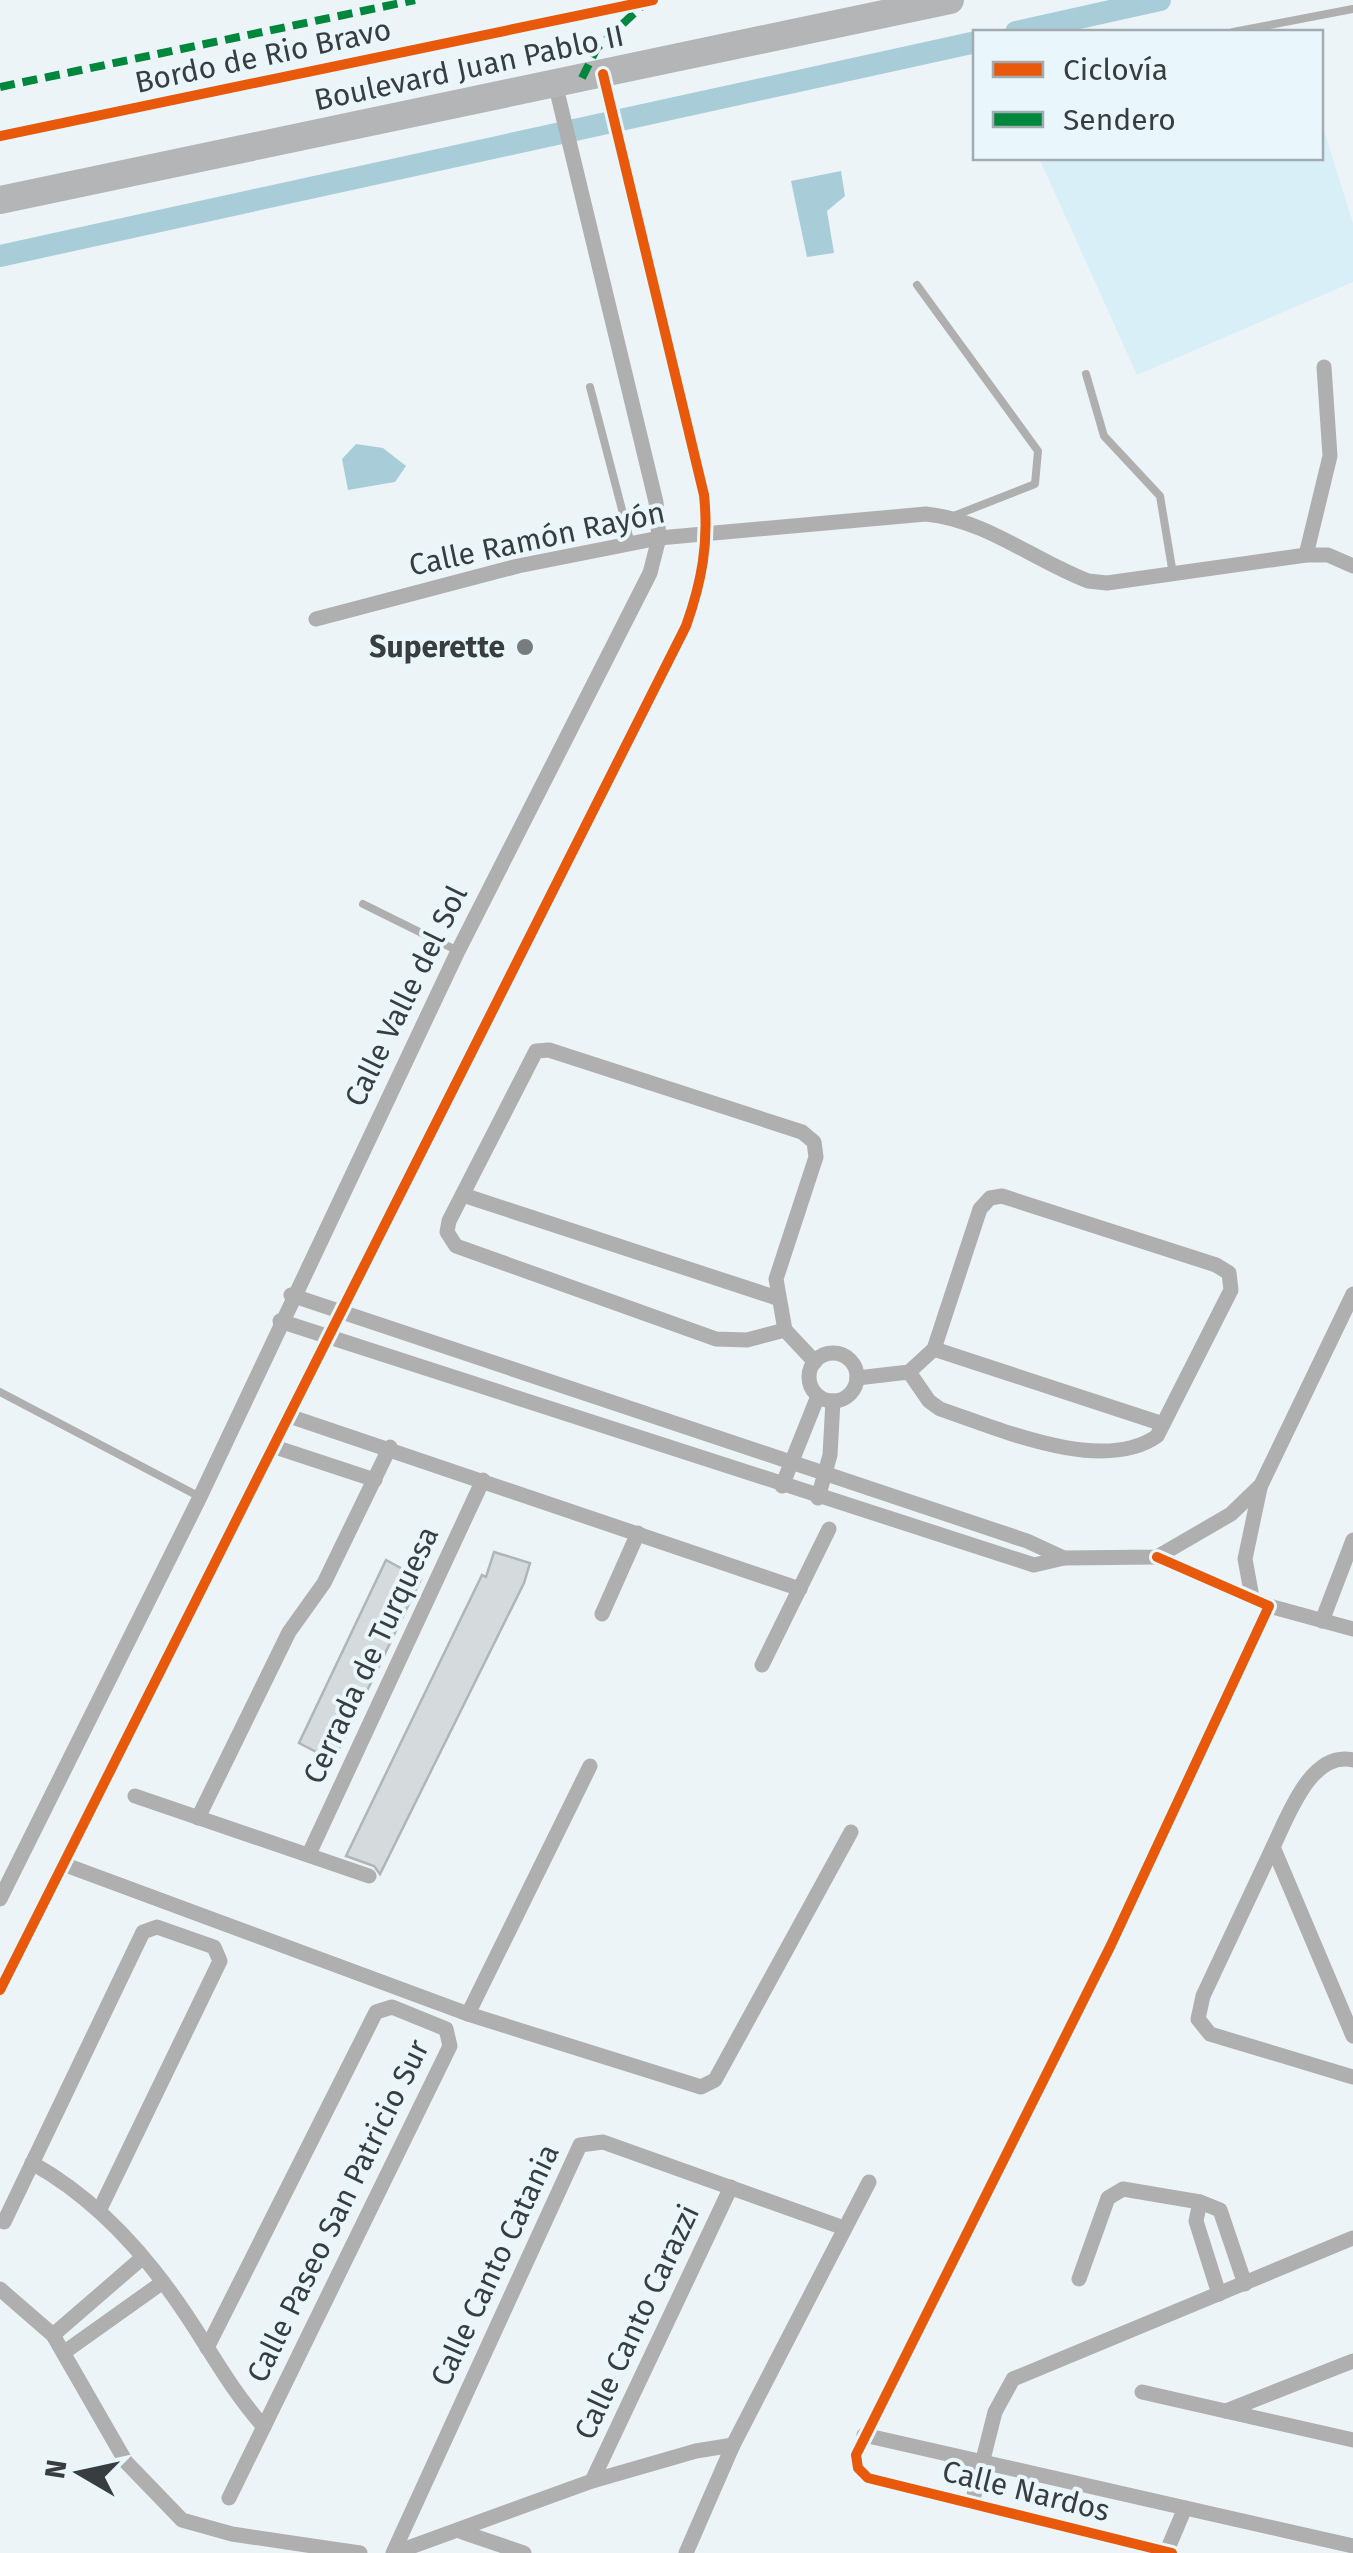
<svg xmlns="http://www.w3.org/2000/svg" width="1353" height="2553" viewBox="0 0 1353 2553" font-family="'Fira Sans',sans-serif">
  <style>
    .green { fill: #d8eff7 }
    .water { fill: #a8cdd8 }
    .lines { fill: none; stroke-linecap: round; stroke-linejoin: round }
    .canal { stroke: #a8cdd8; stroke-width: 22 }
    .building { fill: #d5dbdd; stroke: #b0b5b8; stroke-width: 2.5 }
    .service { stroke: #afafb0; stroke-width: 8 }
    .minor { stroke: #afafb0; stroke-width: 15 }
    .trunk { stroke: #b4b5b6; stroke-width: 28 }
    .quiet { stroke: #00873e; stroke-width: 8; stroke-dasharray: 15 8; stroke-linecap: butt }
    .cycleway-casing { stroke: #e9f6fb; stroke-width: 16 }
    .cycleway { stroke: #e8590c; stroke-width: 10 }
    .poi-dot { fill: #777d7f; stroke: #e9f6fb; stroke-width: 4 }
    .labels { text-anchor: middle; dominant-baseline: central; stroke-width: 8; stroke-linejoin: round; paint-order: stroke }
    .street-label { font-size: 30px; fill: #383d3f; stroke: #e9f6fb }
    .poi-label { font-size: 30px; font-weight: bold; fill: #383d3f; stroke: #e9f6fb; text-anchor: end }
  </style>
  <rect width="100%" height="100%" fill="#edf4f7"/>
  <path class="green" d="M1321,121l32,102v59l-216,93 -98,-217h281z"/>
  <g class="water">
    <path d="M841,171l4,25 -18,15 7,42 -27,4 -16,-76z"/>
    <path d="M356,444l27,4 23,18 -11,16 -47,8 -6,-31z"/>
  </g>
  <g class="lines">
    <g class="canal">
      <path d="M1016,32l144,-32"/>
      <path d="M0,256l976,-214"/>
    </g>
  </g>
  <g class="building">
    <path d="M494,1552l36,11 -6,20 -144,291 -6,-8 -28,-10 136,-281 4,2z"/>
    <path d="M386,1560l35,19 -84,174 -7,-4 -4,8 -27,-14z"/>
  </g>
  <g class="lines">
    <g class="service">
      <path d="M1233,32l120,-23"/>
      <path d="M917,285l121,166 -3,33 -84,33"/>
      <path d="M1086,374l18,62 56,60 13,78"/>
      <path d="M590,387l41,157"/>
      <path d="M363,904l95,47"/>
      <path d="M0,1392l200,105"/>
    </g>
    <g class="minor">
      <path d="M1306,555l24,-99 -6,-89"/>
      <path d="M316,619l202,-53 141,-28 267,-24c60,6 107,46 162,67l19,2 199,-28h22l25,11"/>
      <path d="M463,1195l314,103"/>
      <path d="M291,1295l736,246 37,17"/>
      <path d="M280,1321l754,244 30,-7 93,-1 74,-43 30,-29 92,-191"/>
      <path d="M785,1330l-38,10 -31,-1 -260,-93 -9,-14 2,-11 87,-170 13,-1 253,82 12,10 2,15 -40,122 9,51 30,32"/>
      <path d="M934,1349l229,75"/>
      <circle cx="833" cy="1377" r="24"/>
      <path d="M857,1378l52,-6 25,-23 46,-140 10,-11 12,-2 214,69 13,8 2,17 -74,146c-55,39 -160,-8 -217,-27l-11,-8 -20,-29"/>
      <path d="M289,1416l511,173"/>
      <path d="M275,1447l100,33"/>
      <path d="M782,1486l36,-90"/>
      <path d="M818,1498l12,-43 3,-54"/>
      <path d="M1157,1557l112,49 -158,339 -255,510 2,13 10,10 304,75"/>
      <path d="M1252,1597l-7,-38 15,-71"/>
      <path d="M1269,1606l84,23"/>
      <path d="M602,1614l36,-81"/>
      <path d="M1322,1621l31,-81"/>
      <path d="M762,1665l67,-136"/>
      <path d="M1353,1760c-42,-10 -65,56 -80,87l80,189"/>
      <path d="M135,1796l234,80"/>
      <path d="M198,1818l91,-186 35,-49 66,-136"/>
      <path d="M1273,1847l-70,149 -5,23 12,15 143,43"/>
      <path d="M309,1854l174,-374"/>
      <path d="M63,1864l405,150 233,73 14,-7 136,-248"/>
      <path d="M0,1899l200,-402 258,-546 192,-378 9,-35 -3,-36 -101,-419"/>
      <path d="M0,1990l686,-1364c16,-45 23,-83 18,-131l-101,-421"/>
      <path d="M468,2014l122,-248"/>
      <path d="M32,2163c63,35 113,90 153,150 27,40 46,77 79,114"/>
      <path d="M1200,2202l-4,19 23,73"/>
      <path d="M4,2222l139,-290 14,-5 57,20 6,14 -121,250"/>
      <path d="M1079,2279l29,-81 15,-9 77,13 20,8 25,74"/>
      <path d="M0,2289l53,46 73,127 56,58 50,14 128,19"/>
      <path d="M53,2335l89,-77"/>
      <path d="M207,2348l169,-336 16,-5 54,22 4,17 -221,452"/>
      <path d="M66,2351l97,-69"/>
      <path d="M1142,2392l211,48"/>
      <path d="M1226,2411l127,-50"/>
      <path d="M864,2435l489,111"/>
      <path d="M592,2481l139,-294"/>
      <path d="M972,2503l23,-91 18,-33 340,-141"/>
      <path d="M462,2532l62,21"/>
      <path d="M393,2553l187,-408 23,-3 241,86"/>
      <path d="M394,2553l198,-72 104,-30 37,-6"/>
      <path d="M686,2553l47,-108 136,-263"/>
      <path d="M1166,2553l19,-45"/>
    </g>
    <path class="trunk" d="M0,200l950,-200"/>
    <g class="quiet">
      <path d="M582,78l15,-30 46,-43"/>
      <path d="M0,87l415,-87"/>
    </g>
    <g class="cycleway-casing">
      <g id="cycleway">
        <path d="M0,136l653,-136"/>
        <path d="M1157,1557l112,49 -158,339 -255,510 2,13 10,10 304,75"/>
        <path d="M0,1990l686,-1364c16,-45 23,-83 18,-131l-101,-421"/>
      </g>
    </g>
    <use href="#cycleway" class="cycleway"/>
  </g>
  <circle class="poi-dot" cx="525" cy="647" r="10"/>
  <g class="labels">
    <g class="street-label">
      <text transform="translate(263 56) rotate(-12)">Bordo de Rio Bravo</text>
      <text transform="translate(469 68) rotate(-12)">Boulevard Juan Pablo II</text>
      <text transform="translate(537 539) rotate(-12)">Calle Ramón Rayón</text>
      <text transform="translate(406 996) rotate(-64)">Calle Valle del Sol</text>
      <text transform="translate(371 1655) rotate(-65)">Cerrada de Turquesa</text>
      <text transform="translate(338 2211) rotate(-64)">Calle Paseo San Patricio Sur</text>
      <text transform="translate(495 2265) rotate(-65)">Calle Canto Catania</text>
      <text transform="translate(637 2322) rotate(-65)">Calle Canto Carazzi</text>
      <text transform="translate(1026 2491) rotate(14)">Calle Nardos</text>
    </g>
    <g class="poi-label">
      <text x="505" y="647">Superette</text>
    </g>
  </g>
  <rect x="973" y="30" width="350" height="130" fill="#e9f6fb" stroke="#a2acb0" stroke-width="2.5"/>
  <rect x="993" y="62" width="50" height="15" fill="#e8590c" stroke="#a2acb0" stroke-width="2.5"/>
  <text x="1063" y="80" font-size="30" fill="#383d3f">Ciclovía</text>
  <rect x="993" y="112" width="50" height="15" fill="#00873e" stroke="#a2acb0" stroke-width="2.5"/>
  <text x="1063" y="130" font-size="30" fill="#383d3f">Sendero</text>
  <g transform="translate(80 2473) rotate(279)" stroke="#e9f6fb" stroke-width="8" paint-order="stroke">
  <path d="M0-8L18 38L0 25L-18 38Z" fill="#383d3f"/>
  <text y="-15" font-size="28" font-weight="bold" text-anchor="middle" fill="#383d3f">N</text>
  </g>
</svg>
